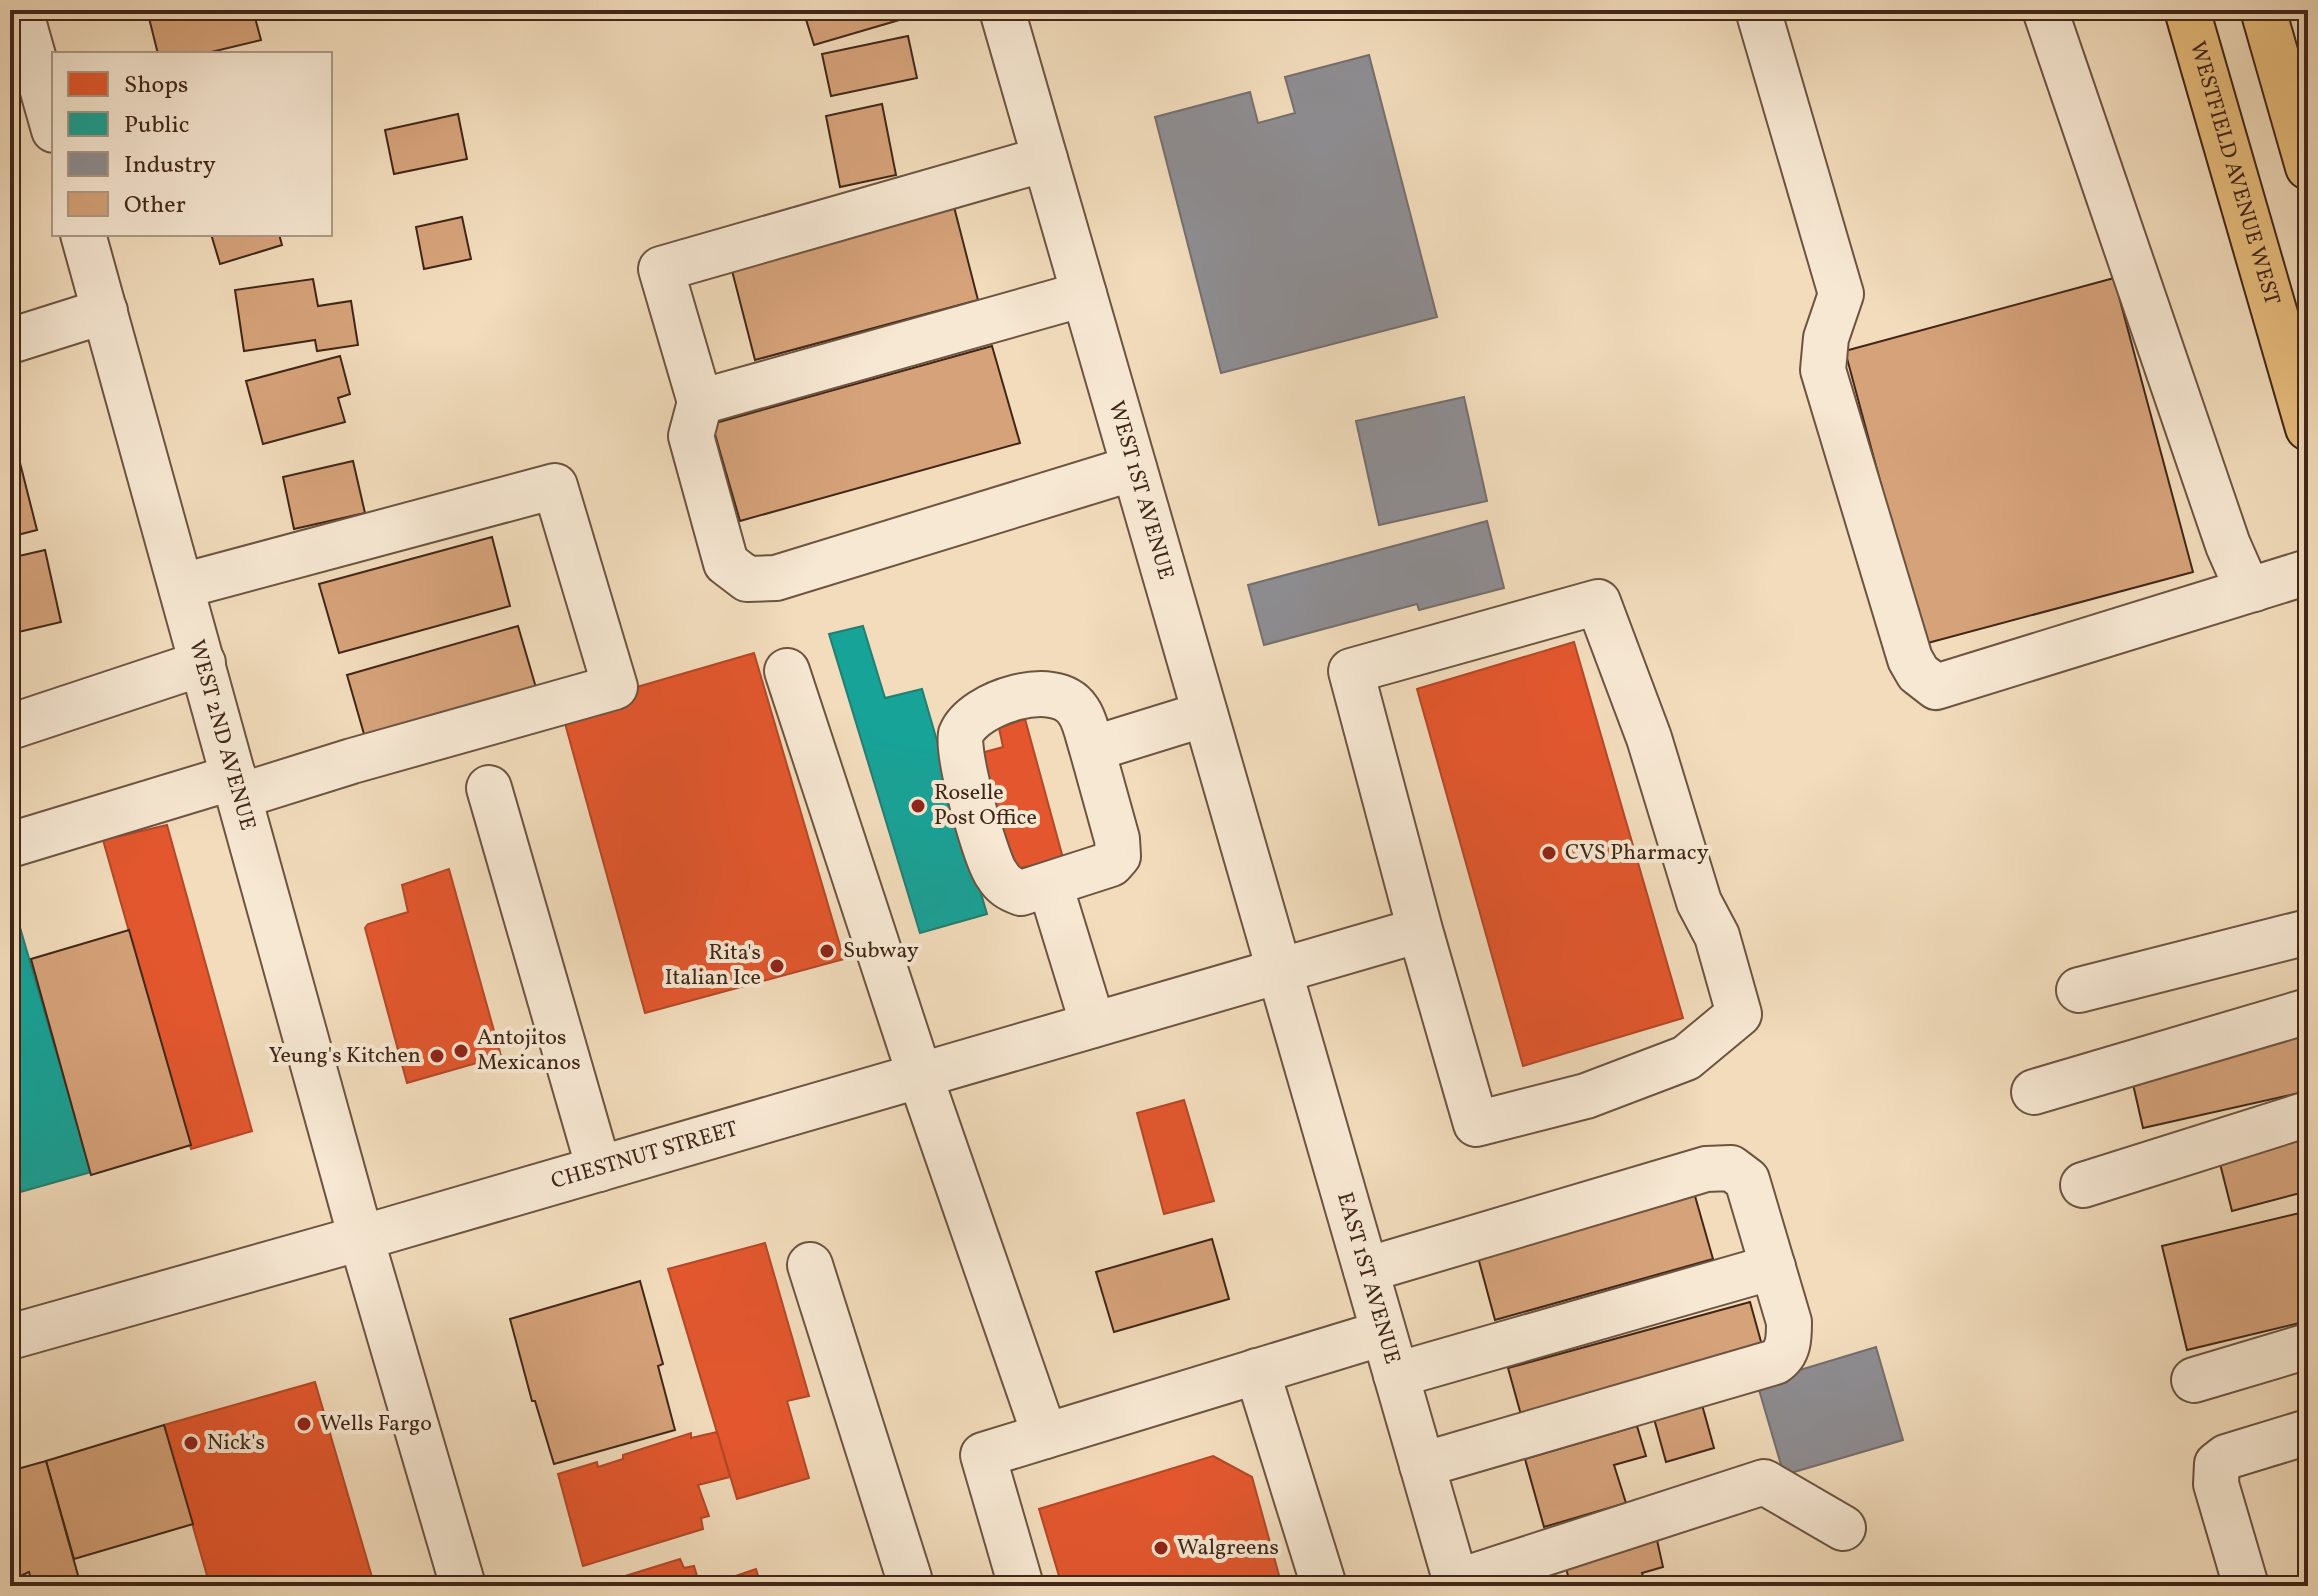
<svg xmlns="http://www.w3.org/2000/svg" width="2318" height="1596" viewBox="0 0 2318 1596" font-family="Vollkorn,serif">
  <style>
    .shops { fill: #e4572e; stroke: #b34827; stroke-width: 2 }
    .public { fill: #17a398; stroke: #247e72; stroke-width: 2 }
    .industry { fill: #8d8d92; stroke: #766e6d; stroke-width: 2 }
    .building { fill: #d6a27a; stroke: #412618; stroke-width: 2 }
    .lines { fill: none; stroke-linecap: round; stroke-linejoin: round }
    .minor-casing { stroke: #6d5441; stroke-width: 48 }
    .major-casing { stroke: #412618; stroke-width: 48 }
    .minor { stroke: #f7e8d3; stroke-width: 44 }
    .major { stroke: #e9be7e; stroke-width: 44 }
    .poi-dot { fill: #8f2418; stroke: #f7e8d3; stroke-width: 3 }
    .labels { text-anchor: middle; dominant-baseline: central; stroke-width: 8; stroke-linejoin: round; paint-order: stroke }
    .street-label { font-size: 22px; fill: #412618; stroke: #f7e8d3 }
    .poi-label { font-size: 22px; fill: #412618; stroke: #f7e8d3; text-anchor: start }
  </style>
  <rect width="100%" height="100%" fill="#f2dcbc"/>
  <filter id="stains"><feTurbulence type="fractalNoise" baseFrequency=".0025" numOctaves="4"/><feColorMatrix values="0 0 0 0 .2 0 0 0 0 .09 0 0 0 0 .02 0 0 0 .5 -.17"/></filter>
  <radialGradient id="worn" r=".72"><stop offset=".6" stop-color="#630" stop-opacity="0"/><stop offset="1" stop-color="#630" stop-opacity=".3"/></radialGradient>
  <g class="shops">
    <path d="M1574,642l109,376 -160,48 -106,-377z"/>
    <path d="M754,653l90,306 -199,54 -84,-304z"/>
    <path d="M1025,719l38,139 -56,13 -33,-116 29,-8 -4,-19z"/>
    <path d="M167,825l85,306 -61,18 -88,-309z"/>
    <path d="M449,869l52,187 -94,27 -42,-155 3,-4 40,-12 -6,-27z"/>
    <path d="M1184,1100l30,101 -50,13 -27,-101z"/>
    <path d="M765,1243l44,153 -22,5 22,77 -72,21 -69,-230z"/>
    <path d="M315,1382l57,195 -38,9h-124l-46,-161z"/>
    <path d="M717,1432l13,45 -32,8 11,31 -8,2 2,11 -120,37 -25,-92 39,-12 1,5 25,-8v-4l68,-22v5z"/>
    <path d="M1213,1456l39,21 30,109h-220l-23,-77z"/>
    <path d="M680,1559l4,9 10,-2 6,20h-107z"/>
    <path d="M756,1569l5,17h-55z"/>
    <path d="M372,1577l2,9h-31z"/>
  </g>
  <g class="public">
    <path d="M863,626l22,72 37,-9 65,225 -67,19 -91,-299z"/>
    <path d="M10,893l81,279 -81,23z"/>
  </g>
  <g class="industry">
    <path d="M1369,55l68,262 -216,56 -66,-256 95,-25 8,31 37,-10 -10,-36z"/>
    <path d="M1464,397l23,104 -108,24 -23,-104z"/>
    <path d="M1487,521l17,67 -85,22 -2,-6 -153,41 -16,-60z"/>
    <path d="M1876,1347l27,93 -119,35 -27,-92z"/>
  </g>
  <g class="building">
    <path d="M147,10h106l8,30 -58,14h-45z"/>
    <path d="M803,10h100l3,8 -92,27z"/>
    <path d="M908,36l9,42 -86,18 -9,-42z"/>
    <path d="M882,104l14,71 -56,12 -14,-71z"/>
    <path d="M458,114l9,45 -73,15 -9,-44z"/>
    <path d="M952,199l26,101 -223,60 -26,-101z"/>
    <path d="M462,217l9,42 -47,10 -8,-42z"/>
    <path d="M211,234h68l3,11 -62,19z"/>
    <path d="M2114,278l79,294 -269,72 -79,-293z"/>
    <path d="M313,279l5,27 33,-5 7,44 -41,6 -2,-11 -71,11 -9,-61z"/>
    <path d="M992,346l28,97 -280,78 -28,-97z"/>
    <path d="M340,356l10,38 -12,4 7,24 -82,22 -17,-63z"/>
    <path d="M18,455l19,75 -27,7v-80z"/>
    <path d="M353,461l12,52 -71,16 -11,-52z"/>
    <path d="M492,537l18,69 -171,47 -20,-69z"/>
    <path d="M45,550l16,72 -51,12v-76z"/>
    <path d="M518,626l21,72 -171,50 -21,-73z"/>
    <path d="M129,930l62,215 -100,30 -60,-216z"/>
    <path d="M2308,1031v60l-165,37 -13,-57z"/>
    <path d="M2308,1124v67l-76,20 -16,-63z"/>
    <path d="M1693,1189l20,70 -218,61 -19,-70z"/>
    <path d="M2308,1211v110l-121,29 -25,-104z"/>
    <path d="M1212,1239l17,60 -115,33 -18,-60z"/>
    <path d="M640,1281l23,83 -5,2 17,64 -121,34 -19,-63h-3l-22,-82z"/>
    <path d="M1750,1302l15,54 -242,66 -15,-54z"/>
    <path d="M1701,1401l13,47 -48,14 -13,-47z"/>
    <path d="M164,1425l29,99 -119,35 -28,-98z"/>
    <path d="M1637,1426l9,30 -32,9 12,38 -82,24 -19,-68z"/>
    <path d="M46,1461l35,125h-48l-4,-14 -11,5 2,9h-10v-115z"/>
    <path d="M1657,1540l6,27 -21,6 4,13h-75l-6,-21z"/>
  </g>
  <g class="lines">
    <g class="minor-casing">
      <g id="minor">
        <path d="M20,10l34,120"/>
        <path id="s1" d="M1002,10l455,1576"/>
        <path d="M1758,10l83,284 -15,44 -3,32 87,289 8,14 18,14 372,-115"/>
        <path d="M2045,10l183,535 15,34 11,10"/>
        <path d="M1045,159l-384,110 39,133 -9,34 35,127 21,16 29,-1 358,-110"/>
        <path id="s2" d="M83,234l278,1004 102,348"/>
        <path d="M10,341l95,-30"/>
        <path d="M700,402l384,-108"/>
        <path d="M182,586l373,-100 60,201 -263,74 -112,35"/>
        <path d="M787,671l133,405 125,360"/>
        <path d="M10,727l193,-64"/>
        <path d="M1092,749c-4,-12 -7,-30 -15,-40 -22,-32 -103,-7 -116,25 -6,16 25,127 36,141 6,10 13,14 24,18l90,-29 7,-8 -1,-17 -25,-90 113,-35"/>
        <path d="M489,788l110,381"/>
        <path d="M10,845l224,-68"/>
        <path d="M1050,885l43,140"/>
        <path d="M2079,990l229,-58"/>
        <path d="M2034,1092l274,-81"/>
        <path d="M2083,1185l225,-71"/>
        <path d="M810,1265l99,313 1,8"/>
        <path d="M1366,1270l340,-101 25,-1 16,12 42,142c0,16 0,31 -14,40l-353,103"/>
        <path id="s3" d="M10,1337l351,-99 1059,-308 -69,-259 247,-69 51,136 50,164 18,34 22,78 -53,44 -100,38 -110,28 -56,-194"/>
        <path d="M1257,1371l67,215"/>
        <path d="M1396,1375l377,-108"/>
        <path d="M2194,1380l114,-34"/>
        <path d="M1456,1582l308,-100 79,46"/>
        <path d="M1021,1586l-38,-131 400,-122"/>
        <path d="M2246,1586l-30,-102 1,-20 9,-7 82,-25"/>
      </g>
    </g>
    <g class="major-casing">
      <g id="major">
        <path id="s4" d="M2187,10l121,418"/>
        <path d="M2263,10l45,157"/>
      </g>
    </g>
    <use href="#minor" class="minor"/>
    <use href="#major" class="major"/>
  </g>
  <g class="poi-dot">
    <circle cx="918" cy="806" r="8"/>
    <circle cx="1549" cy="853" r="8"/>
    <circle cx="827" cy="951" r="8"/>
    <circle cx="777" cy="966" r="8"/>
    <circle cx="461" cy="1051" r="8"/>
    <circle cx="437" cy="1056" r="8"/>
    <circle cx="304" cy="1424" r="8"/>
    <circle cx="191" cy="1443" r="8"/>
    <circle cx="1161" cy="1548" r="8"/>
  </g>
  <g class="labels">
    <g class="street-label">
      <text stroke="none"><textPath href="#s4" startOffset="170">WESTFIELD AVENUE WEST</textPath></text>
      <text stroke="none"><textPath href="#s1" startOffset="500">WEST 1ST AVENUE</textPath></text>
      <text stroke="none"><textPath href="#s2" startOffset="520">WEST 2ND AVENUE</textPath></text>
      <text stroke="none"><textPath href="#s3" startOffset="660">CHESTNUT STREET</textPath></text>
      <text stroke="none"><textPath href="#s1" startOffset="1320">EAST 1ST AVENUE</textPath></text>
    </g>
    <g class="poi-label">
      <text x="934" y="793">Roselle<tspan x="934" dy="25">Post Office</tspan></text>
      <text x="1565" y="853">CVS Pharmacy</text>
      <text x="843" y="951">Subway</text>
      <text x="761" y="953" text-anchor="end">Rita's<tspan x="761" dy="25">Italian Ice</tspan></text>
      <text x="477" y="1038">Antojitos<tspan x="477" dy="25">Mexicanos</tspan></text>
      <text x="421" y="1056" text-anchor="end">Yeung's Kitchen</text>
      <text x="320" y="1424">Wells Fargo</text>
      <text x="207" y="1443">Nick's</text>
      <text x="1177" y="1548">Walgreens</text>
    </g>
  </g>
  <rect width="2318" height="1596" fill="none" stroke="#f2dcbc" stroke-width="40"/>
  <rect x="12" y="12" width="2294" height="1572" fill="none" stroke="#412618" stroke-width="4"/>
  <rect x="20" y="20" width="2278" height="1556" fill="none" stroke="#412618" stroke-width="2"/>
  <rect x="52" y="52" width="280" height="184" fill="#f7e8d3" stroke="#ae9a88" stroke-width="2"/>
  <rect x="68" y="72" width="40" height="24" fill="#e4572e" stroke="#ae9a88" stroke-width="2"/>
  <text x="124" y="92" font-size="24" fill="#412618">Shops</text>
  <rect x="68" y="112" width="40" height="24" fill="#17a398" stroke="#ae9a88" stroke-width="2"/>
  <text x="124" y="132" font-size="24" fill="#412618">Public</text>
  <rect x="68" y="152" width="40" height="24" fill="#8d8d92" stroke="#ae9a88" stroke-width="2"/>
  <text x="124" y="172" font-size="24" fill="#412618">Industry</text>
  <rect x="68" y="192" width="40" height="24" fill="#d6a27a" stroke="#ae9a88" stroke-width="2"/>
  <text x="124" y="212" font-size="24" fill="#412618">Other</text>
  <rect width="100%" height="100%" filter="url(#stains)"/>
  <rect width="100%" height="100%" fill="url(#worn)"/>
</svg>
